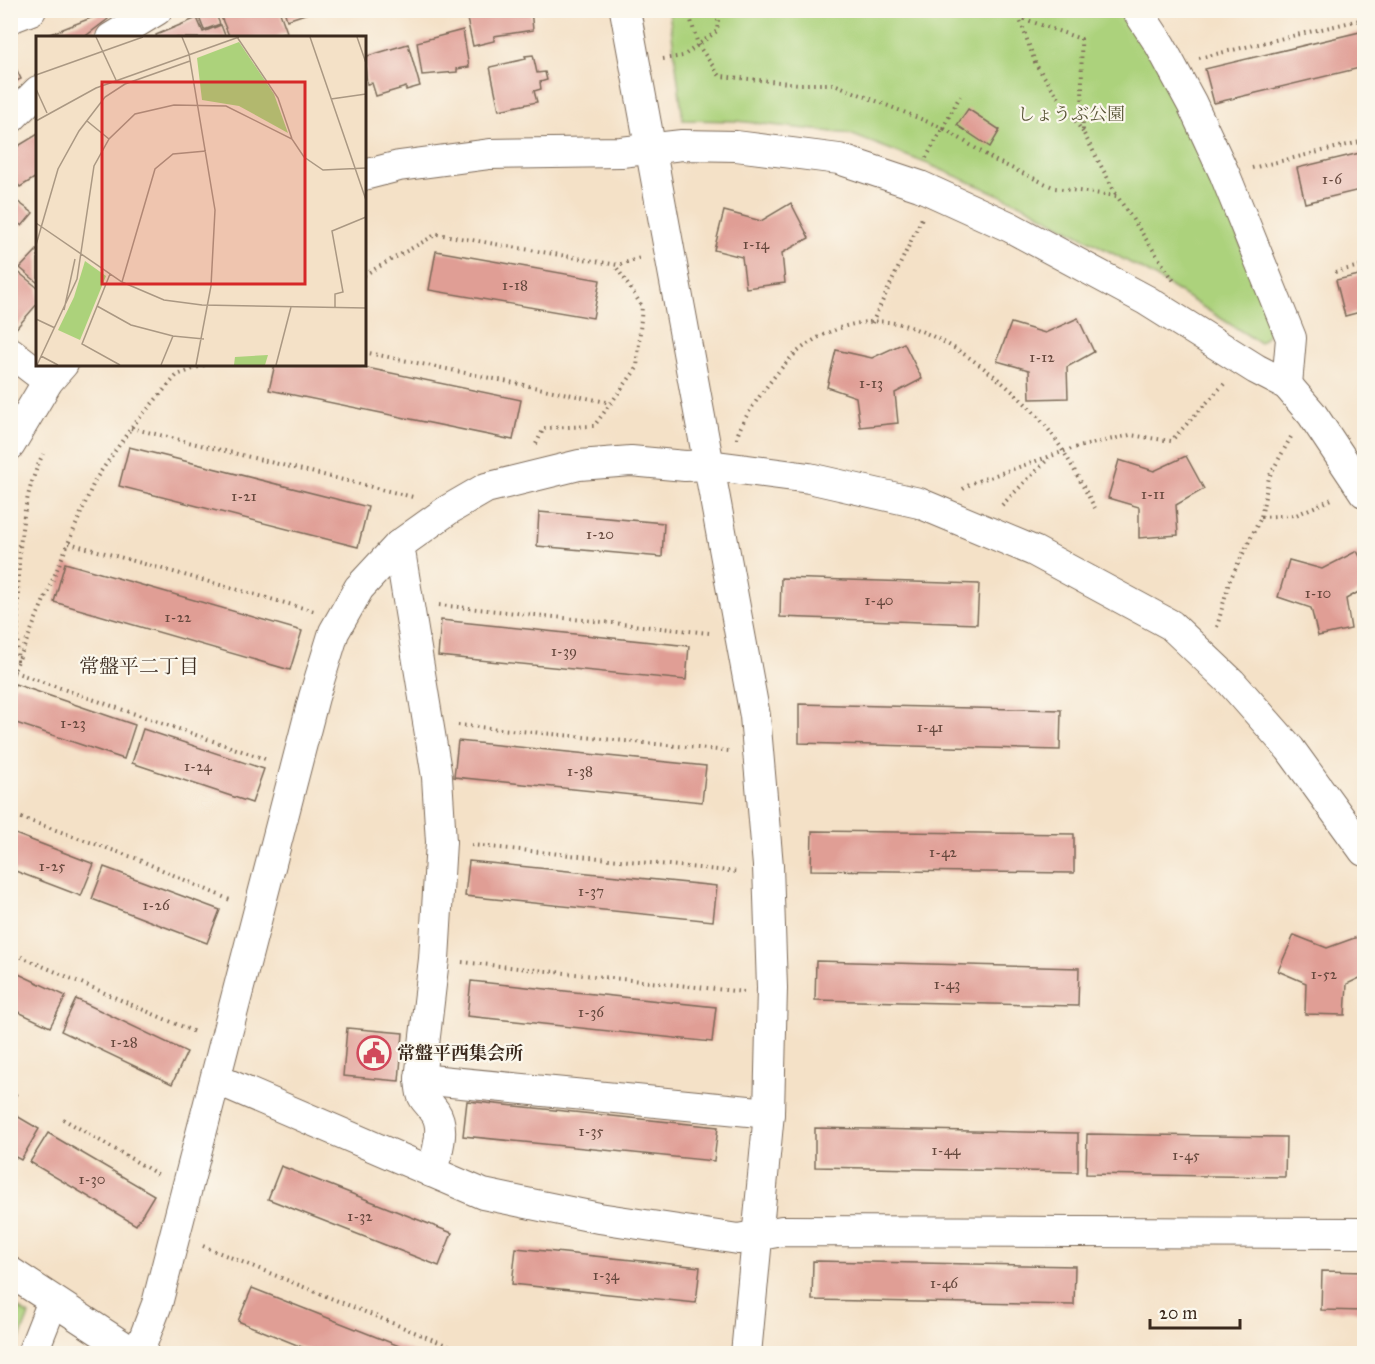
<svg xmlns="http://www.w3.org/2000/svg" width="1375" height="1364" viewBox="0 0 1375 1364" font-family="'IM FELL Great Primer','Noto Serif JP',serif">
  <style>
    .green { fill: #acd27b; stroke: #747e4c; stroke-width: 1.5 }
    .building { fill: #e09e95 }
    .lines { fill: none; stroke-linecap: round; stroke-linejoin: round }
    .minor-casing { stroke: #7c6a59; stroke-width: 32 }
    .path { stroke: #7c6a59; stroke-width: 4; stroke-dasharray: 1.5 4.5; stroke-linecap: butt }
    .minor { stroke: #fff; stroke-width: 30 }
    .labels { text-anchor: middle; dominant-baseline: central; stroke-width: 4.5; stroke-linejoin: round; paint-order: stroke }
    .number-label { font-size: 15px; fill: #64473c }
    .park-label { font-size: 18px; fill: #575435; stroke: #fbf7ec }
    .poi-label { font-size: 18px; font-weight: bold; fill: #3b2a1e; stroke: #fbf7ec; text-anchor: start }
    .neighbourhood-label { font-size: 20px; fill: #3b2a1e; stroke: #fbf7ec }
    .inset-road { fill: none; stroke: #aa9883; stroke-width: 1.5 }
    .view { fill: #d62828; fill-opacity: 0.15; stroke: #d62828; stroke-width: 3 }
    .inset-edge { fill: none; stroke: #3b2a1e; stroke-width: 3 }
  </style>
  <rect width="100%" height="100%" fill="#fbf7ec"/>
  <filter id="ink" filterUnits="userSpaceOnUse"><feTurbulence type="fractalNoise" baseFrequency=".0167" numOctaves="2"/><feDisplacementMap in="SourceGraphic" scale="12" xChannelSelector="R" yChannelSelector="G"/><feConvolveMatrix kernelMatrix="1 2 1 2 8 2 1 2 1" color-interpolation-filters="sRGB"/></filter>
  <filter id="wash" filterUnits="userSpaceOnUse"><feTurbulence type="fractalNoise" baseFrequency=".008" numOctaves="4" result="noise"/><feDisplacementMap in="SourceGraphic" scale="24" xChannelSelector="R" yChannelSelector="G"/><feGaussianBlur stdDeviation="1.35" result="paint"/><feColorMatrix in="noise" values="0 0 0 0 0 0 0 0 0 0 0 0 0 0 0 0 0 1.4 0 .05"/><feComposite in="paint" operator="in"/></filter>
  <g filter="url(#wash)">
    <rect width="100%" height="100%" fill="#f4e1c7"/>
    <g class="green">
      <path d="M669,11h456l46,66 104,250 -15,16 -113,-71 -122,-66 -97,-42 -78,-30 -113,-13 -54,-1z"/>
      <path d="M10,1303l19,12 -15,38h-3z"/>
    </g>
    <g id="blocks">
      <g class="building">
        <path d="M201,10h13l6,14 -16,6 -7,-18z"/>
        <path d="M228,10h51l8,22 -14,6h-43l-9,-21 8,-3z"/>
        <path d="M284,10h30v1l-27,9z"/>
        <path d="M465,10h66l2,20 -39,6v5l-21,5z"/>
        <path d="M106,12l2,7 -25,19h-43z"/>
        <path d="M197,18l6,14 18,-7 5,13h-69l-1,-3z"/>
        <path d="M463,30l6,37 -12,2v3l-35,3 -5,-33z"/>
        <path d="M1364,31v36l-150,36 -9,-34z"/>
        <path d="M408,44l12,42 -14,4v-3l-30,9 -4,-13 -5,1 -3,-27z"/>
        <path d="M533,55l4,18 8,-1 2,8 -7,2 1,7 -7,2 3,11 -38,8 -9,-43 36,-8 -1,-3z"/>
        <path d="M10,56l11,23 -11,5z"/>
        <path d="M968,109l32,21 -10,17 -33,-22z"/>
        <path d="M38,134v42l-18,11 -10,-12v-24z"/>
        <path d="M1364,152v37l-59,14 -8,-35z"/>
        <path d="M10,196l23,17 -11,13 -4,-3 -8,10z"/>
        <path d="M791,203l18,35 -27,15 3,30 -39,5 -4,-31 -28,-7 10,-39 37,10z"/>
        <path d="M38,249v34l-18,-15z"/>
        <path d="M436,251l164,29 -7,38 -164,-28z"/>
        <path d="M17,271l21,17v15l-25,29 -3,-2v-51z"/>
        <path d="M1364,274v37l-19,5 -9,-36z"/>
        <path d="M1078,318l16,34 -27,15 1,31 -38,1 -1,-29 -32,-9 14,-38 34,10z"/>
        <path d="M904,343l18,36 -27,14 3,30 -38,4 -4,-30 -29,-10 9,-37 36,8z"/>
        <path d="M275,364h73l173,36 -8,40 -244,-50z"/>
        <path d="M129,447l239,60 -10,40 -239,-61z"/>
        <path d="M1186,456l18,33 -28,16 2,30 -39,3v-31l-31,-9 11,-38 35,11z"/>
        <path d="M539,512l125,11 -2,34 -125,-11z"/>
        <path d="M1357,551l7,13v25l-18,10 5,30 -33,7 -7,-28 -33,-11 11,-37 33,9z"/>
        <path d="M65,563l237,68 -12,39 -236,-68z"/>
        <path d="M781,578l198,6 -2,40 -197,-7z"/>
        <path d="M441,620l248,26 -3,34 -248,-24z"/>
        <path d="M15,684l120,41 -11,34 -114,-38v-24z"/>
        <path d="M799,704l262,6 -1,40 -261,-7z"/>
        <path d="M143,729l121,40 -12,34 -120,-40z"/>
        <path d="M458,741l248,25 -4,36 -248,-25z"/>
        <path d="M812,831l262,3v39l-263,-3z"/>
        <path d="M10,832l84,32 -13,32 -71,-27z"/>
        <path d="M469,861l248,25 -4,35 -248,-25z"/>
        <path d="M104,867l116,43 -13,33 -115,-44z"/>
        <path d="M1294,935l33,13 33,-12 4,11v29l-17,8 -2,31 -40,-1 1,-31 -28,-12z"/>
        <path d="M816,961l263,7 -1,38 -263,-6z"/>
        <path d="M10,970l56,26 -16,31 -40,-19z"/>
        <path d="M471,981l245,26 -4,35 -245,-26z"/>
        <path d="M76,999l111,53 -15,32 -111,-53z"/>
        <path d="M347,1028l56,5 -4,48 -56,-5z"/>
        <path d="M467,1101l251,26 -4,34 -251,-25z"/>
        <path d="M10,1112l29,17 -18,31 -11,-6z"/>
        <path d="M815,1128l263,5v39l-263,-5z"/>
        <path d="M48,1133l106,62 -18,30 -106,-63z"/>
        <path d="M1087,1134l199,3 -1,40 -199,-3z"/>
        <path d="M281,1166l171,67 -13,33 -171,-67z"/>
        <path d="M516,1248l184,19 -4,36 -184,-19z"/>
        <path d="M813,1261l262,5 -1,39 -262,-5z"/>
        <path d="M1322,1271l42,1v39l-43,-1z"/>
        <path d="M252,1288l165,65v1h-98l-81,-33z"/>
      </g>
    </g>
  </g>
  <g filter="url(#ink)">
    <use href="#blocks" fill-opacity="0" stroke="#7c6a59" stroke-width="1.5"/>
    <g class="lines">
      <g class="minor-casing">
        <g id="minor">
          <path d="M625,10l130,706 13,150 4,122 -3,125 -23,241"/>
          <path d="M1137,10l23,35 32,59 33,71 66,163 -4,47"/>
          <path d="M10,18l21,-8"/>
          <path d="M111,38l46,-28"/>
          <path d="M10,119l28,-28"/>
          <path d="M364,175l35,-9 91,-12 131,-2 61,-7 54,1 103,13 81,27 90,41 136,73 110,69 31,16 25,29 52,78"/>
          <path d="M10,352l38,29"/>
          <path d="M10,445l38,-64 15,-17"/>
          <path d="M399,545l38,232 4,65 -7,117 -14,120c2,23 3,16 15,33 11,16 2,43 -4,60"/>
          <path d="M216,1079l267,115 116,24 139,21 44,-8 582,2"/>
          <path d="M420,1079l349,34"/>
          <path d="M10,1272l125,82"/>
          <path d="M32,1354l21,-53"/>
          <path d="M138,1354l19,-50 157,-607 20,-65 25,-44 40,-43 49,-35 38,-22 93,-23 52,-4 54,5 24,-1 100,13 110,25 115,48 137,74 60,57 59,67 74,102"/>
        </g>
      </g>
      <g class="path">
        <path d="M688,10l10,35 22,31 79,8h35l109,44 17,-32"/>
        <path d="M1015,10l4,7"/>
        <path d="M1199,58l165,-39"/>
        <path d="M663,59l20,-3 34,-25 2,-21"/>
        <path d="M1083,132l-47,-67 -17,-48 62,22 2,93 34,64"/>
        <path d="M926,158l17,-30 53,33 59,27 62,8 57,85"/>
        <path d="M1252,168l112,-27"/>
        <path d="M1335,272l29,-7"/>
        <path d="M364,275l73,-41 181,31 22,-7"/>
        <path d="M872,323l50,-105"/>
        <path d="M364,352l247,51"/>
        <path d="M131,428l282,69"/>
        <path d="M737,439c1,-17 36,-62 49,-76 24,-27 65,-45 102,-41 52,5 133,69 163,111 17,23 30,50 44,75"/>
        <path d="M536,444l8,-16 50,-2 43,-58 5,-62 -27,-41"/>
        <path d="M963,489l9,-6 102,-35 56,-13 41,6 53,-57"/>
        <path d="M1002,505l47,-47"/>
        <path d="M1261,517l35,-2 36,-16"/>
        <path d="M69,543l245,68"/>
        <path d="M10,555l10,-11"/>
        <path d="M439,605l270,28"/>
        <path d="M1217,627l12,-45 32,-65 8,-40 23,-42"/>
        <path d="M17,661c3,-69 -5,-143 26,-207"/>
        <path d="M14,672l254,88"/>
        <path d="M10,680l85,-200 36,-52 46,-53 30,-11"/>
        <path d="M458,725l271,26"/>
        <path d="M10,814l125,44 95,42"/>
        <path d="M471,845l267,27"/>
        <path d="M10,952l187,81"/>
        <path d="M462,962l282,30"/>
        <path d="M10,1092l9,5"/>
        <path d="M63,1119l96,56"/>
        <path d="M203,1246l253,103"/>
      </g>
      <use href="#minor" class="minor"/>
    </g>
  </g>
  <defs>
    <g id="civic-ring" transform="scale(1.725)"><circle r="9.5" fill="#fbf7ec" stroke="#d1495b" stroke-width="1.5"/><path d="M-.6-6.5H3V-4.5H.6V-3L4-1V1h2V6H-6V1h2V-1L-.6-3ZM-1.2 2.5V6h2.4V2.5Z" fill="#d1495b"/></g>
  </defs>
  <g fill-rule="evenodd">
    <use href="#civic-ring" x="374" y="1053"/>
  </g>
  <g class="labels">
    <g class="number-label">
      <text x="1332" y="179">1-6</text>
      <text x="756" y="244">1-14</text>
      <text x="515" y="285">1-18</text>
      <text x="1042" y="357">1-12</text>
      <text x="871" y="383">1-13</text>
      <text x="1153" y="494">1-11</text>
      <text x="244" y="496">1-21</text>
      <text x="600" y="534">1-20</text>
      <text x="1318" y="593">1-10</text>
      <text x="879" y="600">1-40</text>
      <text x="178" y="617">1-22</text>
      <text x="564" y="651">1-39</text>
      <text x="73" y="723">1-23</text>
      <text x="930" y="727">1-41</text>
      <text x="198" y="766">1-24</text>
      <text x="580" y="771">1-38</text>
      <text x="943" y="852">1-42</text>
      <text x="52" y="866">1-25</text>
      <text x="591" y="891">1-37</text>
      <text x="156" y="905">1-26</text>
      <text x="1324" y="974">1-52</text>
      <text x="947" y="984">1-43</text>
      <text x="591" y="1012">1-36</text>
      <text x="124" y="1042">1-28</text>
      <text x="591" y="1131">1-35</text>
      <text x="946" y="1150">1-44</text>
      <text x="1186" y="1155">1-45</text>
      <text x="92" y="1179">1-30</text>
      <text x="360" y="1216">1-32</text>
      <text x="606" y="1275">1-34</text>
      <text x="944" y="1283">1-46</text>
    </g>
    <g class="park-label">
      <text x="1071" y="114">しょうぶ公園</text>
    </g>
    <g class="poi-label">
      <text x="397" y="1053">常盤平西集会所</text>
    </g>
    <g class="neighbourhood-label">
      <text x="139" y="666">常盤平二丁目</text>
    </g>
  </g>
  <g transform="translate(36 36)">
    <rect width="330" height="330" fill="#f4e1c7"/>
    <path d="M203,6l35,52 14,39 -49,-27 -37,-6 -5,-42zM49,225l21,15 -26,64 -22,-10 16,-33zM232,319l-3,10h-31l1,-8z" fill="#acd27b"/>
    <path class="inset-road" d="M60,1l20,43M146,1l7,17 26,156 -4,76 -15,79M201,1l41,61 14,41M274,1l56,163M321,1l9,26M0,39l107,-38M0,53l11,24M295,63l35,-5M0,85l60,-33 143,-51M51,85l22,18M0,187l86,59 42,18 38,5 164,3M0,209l22,-76 21,-38 26,-34 20,-13 65,-23M74,238l-28,70 38,21M86,246l33,-113 18,-15 33,-3M61,270l34,19 42,11M299,272v-14l8,-2 -11,-61 34,-14M28,274l11,-51M0,283l19,9M5,320l17,9M1,329l40,-86 17,-113 15,-27 26,-25 39,-9 52,1 66,33 12,18 19,13 43,-2M125,329l12,-29 31,3M240,329l15,-58"/>
    <path class="view" d="M66,46h203v202h-203z"/>
    <rect width="330" height="330" class="inset-edge"/>
  </g>
  <rect width="1375" height="1364" fill="none" stroke="#fbf7ec" stroke-width="36"/>
  <path d="M1150 1319v9h90v-9" fill="none" stroke="#3b2a1e" stroke-width="3"/>
  <text x="1159" y="1319" font-size="18" fill="#3b2a1e" stroke="#fbf7ec" stroke-width="4.5" paint-order="stroke">20 m</text>
</svg>
